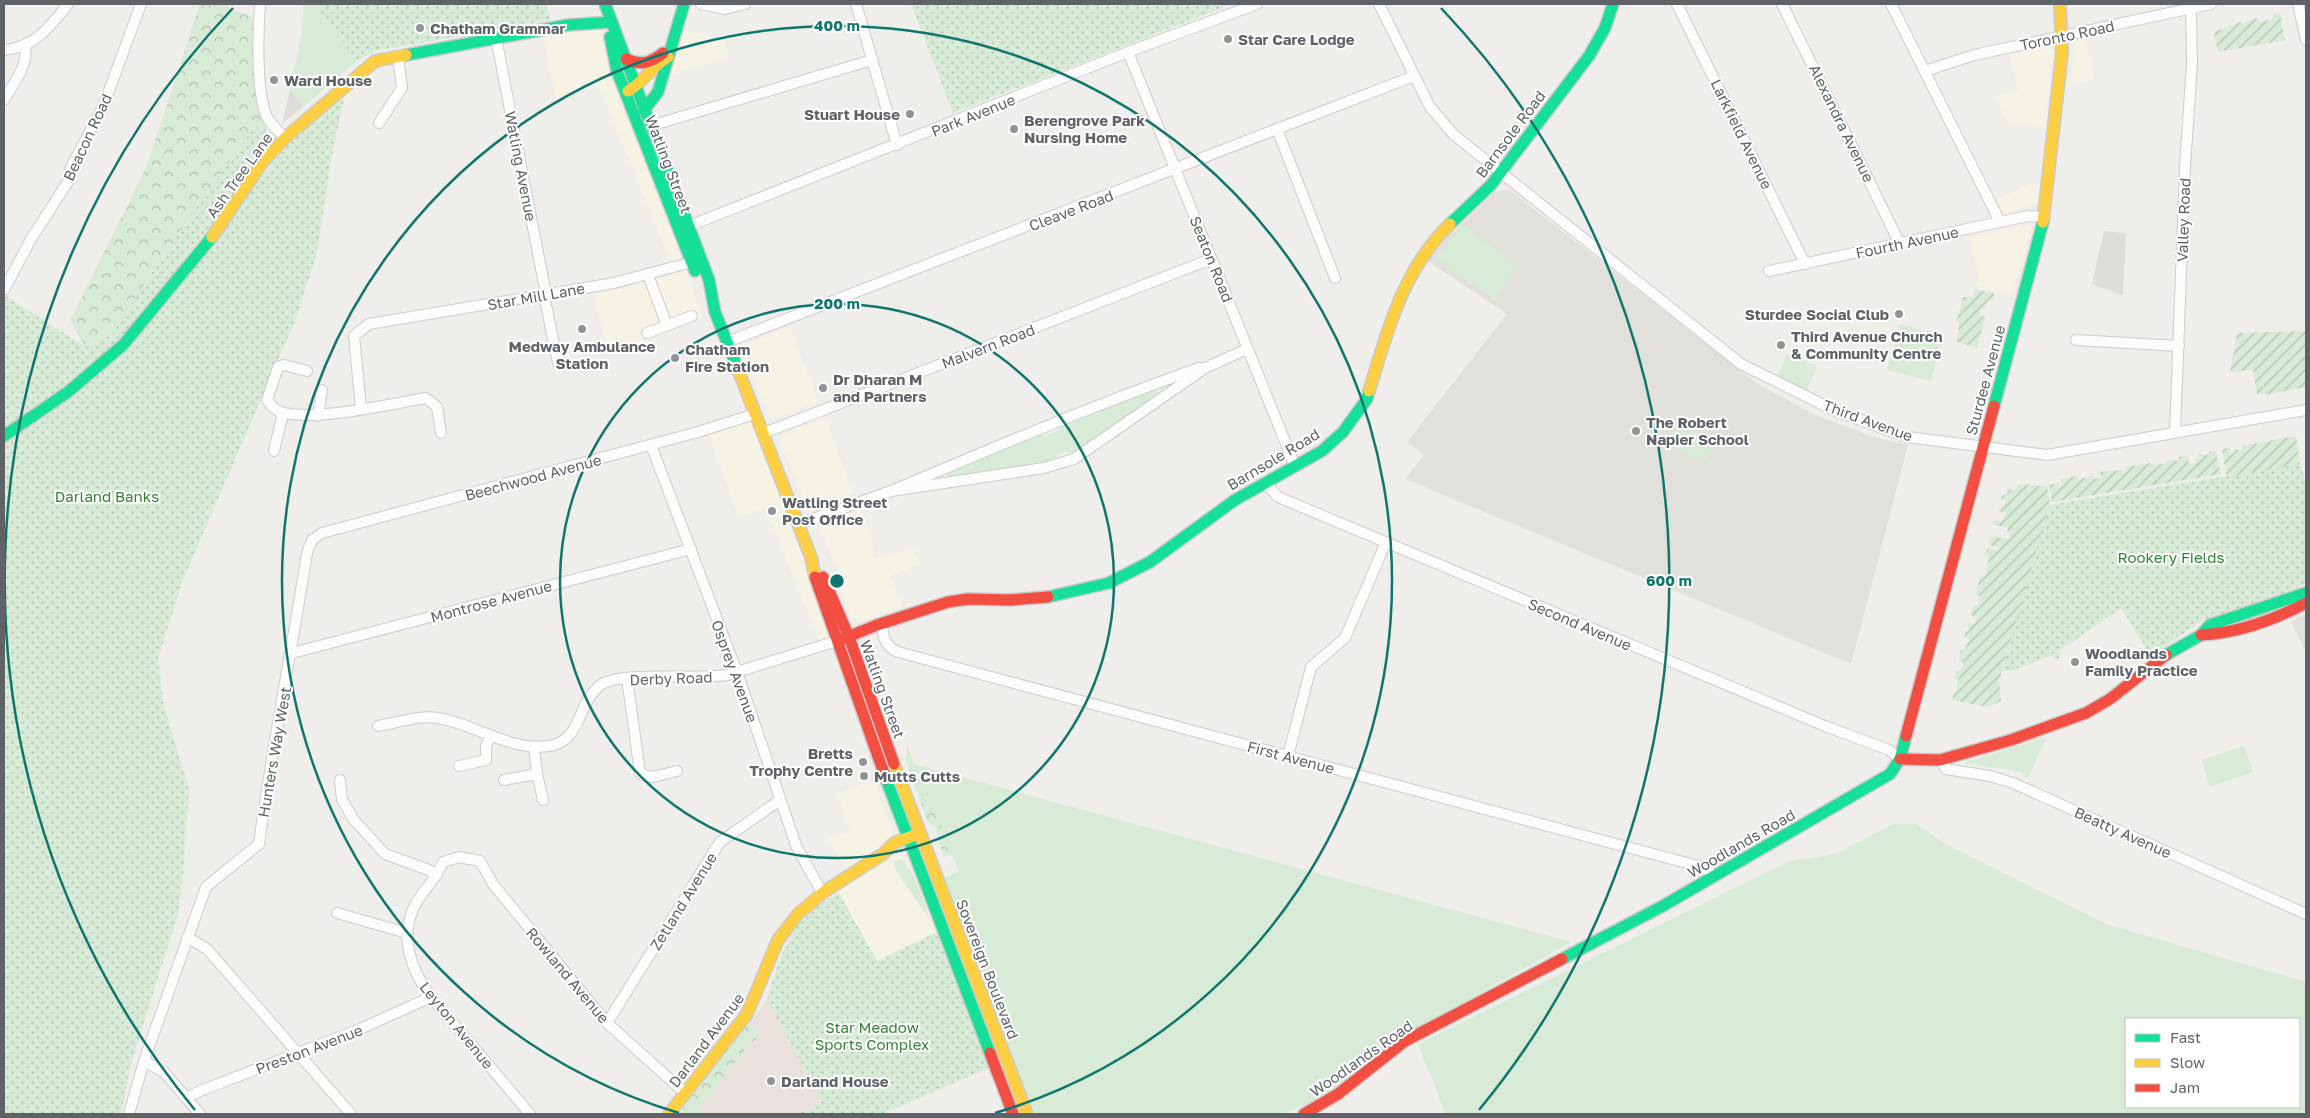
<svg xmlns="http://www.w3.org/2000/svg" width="2310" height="1118" viewBox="0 0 2310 1118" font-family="'Golos Text',sans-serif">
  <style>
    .commercial { fill: #f7f3e4 }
    .industrial { fill: #dfddda }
    .education { fill: #e2e0da }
    .medical { fill: #eae0de }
    .grass { fill: #d8ebd6; fill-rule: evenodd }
    .forest { fill: url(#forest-crowns) }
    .park { fill: url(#park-dots) }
    .garden { fill: url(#garden-furrows) }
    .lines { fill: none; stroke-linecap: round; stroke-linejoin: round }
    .street-casing { stroke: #cbcccc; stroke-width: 12 }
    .fast-casing { stroke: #cacacb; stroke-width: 14 }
    .slow-casing { stroke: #cacacb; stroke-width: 14 }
    .jam-casing { stroke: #cacacb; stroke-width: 14 }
    .street { stroke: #fdfcfc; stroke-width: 10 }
    .fast { stroke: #16e098; stroke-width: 11 }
    .slow { stroke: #ffcf43; stroke-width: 11 }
    .jam { stroke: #f24e42; stroke-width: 11 }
    .ring { fill: none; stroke: #0f766e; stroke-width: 2.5 }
    .poi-dot { fill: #919496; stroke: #fff; stroke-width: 2 }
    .labels { text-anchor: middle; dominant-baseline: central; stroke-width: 4; stroke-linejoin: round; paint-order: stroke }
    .poi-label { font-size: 15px; font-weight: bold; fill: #5f6368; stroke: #fff; text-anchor: start }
    .street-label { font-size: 15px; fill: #5f6368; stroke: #fff }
    .park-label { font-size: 15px; fill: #348238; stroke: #fff }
    .centre { fill: #0f766e; stroke: #fff; stroke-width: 2.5 }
    .ring-label { font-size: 15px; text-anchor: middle; font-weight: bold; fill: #0f766e; stroke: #fff; stroke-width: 4; stroke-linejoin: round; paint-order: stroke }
  </style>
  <defs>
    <pattern id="forest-crowns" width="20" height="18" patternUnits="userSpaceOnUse" patternTransform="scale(1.25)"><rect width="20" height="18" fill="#d8ebd6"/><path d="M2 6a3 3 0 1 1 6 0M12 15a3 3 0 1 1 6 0" fill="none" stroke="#b2c2b1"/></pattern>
    <pattern id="park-dots" width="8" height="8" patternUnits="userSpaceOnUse" patternTransform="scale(1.25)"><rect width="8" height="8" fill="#d8ebd6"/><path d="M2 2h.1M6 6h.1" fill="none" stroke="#b2c2b1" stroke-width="1.8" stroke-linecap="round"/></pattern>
    <pattern id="garden-furrows" width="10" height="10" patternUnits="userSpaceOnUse" patternTransform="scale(1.25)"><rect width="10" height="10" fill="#d8ebd6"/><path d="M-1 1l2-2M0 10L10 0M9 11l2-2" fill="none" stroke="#b2c2b1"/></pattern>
  </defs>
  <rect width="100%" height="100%" fill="#efeeea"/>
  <g class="commercial">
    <path d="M601,27l9,50 15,15 4,10 73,216 -94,37 -14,-62 34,-6 47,-13 -77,-191 -42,16 -13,-64z"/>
    <path d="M684,31l20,3 2,3 20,5 3,15 -58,18z"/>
    <path d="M2085,39l9,40 -24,5 5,-42z"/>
    <path d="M2048,46l5,5 -8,76 -36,-3 -14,-27 23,-6 -8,-36z"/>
    <path d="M2031,183l8,1 -2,20 -34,9 -7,-13z"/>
    <path d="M2029,225l3,2 -20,68 -35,-10 2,-8 -9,-40z"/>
    <path d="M790,327l28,75 -47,18 -29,-74z"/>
    <path d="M750,418l82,218 -12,6 -55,-134 -27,9 -29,-83z"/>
    <path d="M825,418l28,75 -45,18 -29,-75z"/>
    <path d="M861,509l10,24 3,26 39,-11 7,16 -30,12 12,31 -32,13 -11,-2 -7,2 -16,-39 4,-3 -21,-52z"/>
    <path d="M874,780l22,64 41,88 -60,30 -38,-69 7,-25 -19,-29 23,-8 -13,-38z"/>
  </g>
  <g class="industrial">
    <path d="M290,90l14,16 -22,18z"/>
    <path d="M2104,231l22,2 -3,63 -31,-12z"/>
  </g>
  <g class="education">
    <path d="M1510,190l243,191 62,34 59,22 34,8 -57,219 -446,-185 19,-24 -17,-13 100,-128 -79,-53 20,-24 47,-46z"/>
    <path d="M2306,614v38l-15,-30z"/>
  </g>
  <path class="medical" d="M767,1000l55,102 -25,12h-117z"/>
  <g class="grass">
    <path d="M303,4h15v7l39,50 -53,45 -14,-16 12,-59z"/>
    <path d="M1463,224l53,41 -21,35 -59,-42z"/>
    <path d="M1900,324l42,11 -11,46 -44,-11z"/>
    <path d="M1796,348l2,2 -3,6 22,10 -11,26 -28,-17 9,-21 3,2z"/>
    <path d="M1155,389l4,7 -80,55 -9,2 -4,-2 -15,9 -102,19 -5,-9 96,-35 5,2 20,-11z"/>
    <path d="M1680,421l35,23 -12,19 -35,-21z"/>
    <path d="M2044,738l2,1 -19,41 -5,-7 -6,-2 -53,-8z"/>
    <path d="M2244,746l9,26 -44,15 -7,-27z"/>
    <path d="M914,764l657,178 -174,98 -75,57 -39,17h-249l-89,-236 14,-7z"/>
    <path d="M1893,824h23l29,20 161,80 200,58v132h-860l-28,-70 372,-183 46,-7zM2126,1019h173v88h-173z"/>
    <path d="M900,859c10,4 27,48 29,60l-32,-47 -4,-9z"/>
  </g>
  <g class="forest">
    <path d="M200,4h28l-1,3 25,10 15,121 -12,-12 -80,112 -64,97 -16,9 -11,1 -14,-24 77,-155z"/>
    <path d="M907,746l46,108 -9,3 -5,-14v-6l-4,-9 -8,-8 -21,-60z"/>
    <path d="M748,1023l13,12 -12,9 -51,66 11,4h-30l48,-66z"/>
  </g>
  <g class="park">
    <path d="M319,4h227l5,16 -176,31 -18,10 -39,-50z"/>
    <path d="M911,4h321l-279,109z"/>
    <path d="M345,94l-14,66 -14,92 -20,64 -115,266 -24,76 6,48 25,83 -6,83 -4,39 -47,149 -11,54h-117v-671l74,-51 35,-29 158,-198 29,-33z"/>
    <path d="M255,126l19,15 -117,165 -34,39 -119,86v-136l79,50 12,-1 16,-9 64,-97z"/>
    <path d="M2300,464l6,20v99l-22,11 -83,27 -50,35 -30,-48 -62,43 2,6 -6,3 -3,-5 -41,16h-9l47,-166z"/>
    <path d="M839,893l38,68 60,-29 52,136 -107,46h-85l25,-12 -55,-102c14,-47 24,-83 72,-107z"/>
  </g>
  <g class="garden">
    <path d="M2280,13l5,27 -67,12 -4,-20 27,-10 1,2 15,-6 1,3 14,-1 2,-6z"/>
    <path d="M1975,289l20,5 -1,6 -7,1 -1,8 -4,-1 -2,7 5,2 -8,31 -20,-6 2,-21 -2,-1 6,-23h10z"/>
    <path d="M2306,331v56l-41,8 -4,-28 3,27 -7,1 -4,-26 -23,4 7,-40z"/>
    <path d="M2296,436l4,28 -73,13 -5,-28 8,-1v5l5,-1v-5l2,3h6l-1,-4z"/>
    <path d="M2216,451l5,23 -169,28 -3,-17 10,-2v3h3l-1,-7 17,-3 1,4 14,-5 1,4 7,-1 -1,-6 22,-2 1,3h3l-1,-6 26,-4 1,3 14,-3v-3l14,1 -1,-4 9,-1 1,8 7,-1v-4l3,-1v-4l11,1 -1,-3z"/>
    <path d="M2019,484l28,2 3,17 -51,178 2,20 -13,6 -36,-7 2,-7 4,-2 -2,-3 2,-9 -4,-1 2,-8 5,1 2,-9 -4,-1 2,-11 3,1 5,-12 -5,-2 2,-6h3l-1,-8 5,1 5,-7 -7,-2 2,-9 5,-1 2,-8 -4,-4 4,-16 5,-2 4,-17 -4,-1 2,-8 11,1 1,-3 -10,-2 2,-9 18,3 1,-6 -3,-1 1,-4 -16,-4 1,-3 10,-1 3,-8 -9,-1 3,-1 2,-5 2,1 2,-6 -5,-1 1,-4h4l3,-6 6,1z"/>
  </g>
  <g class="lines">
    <g class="street-casing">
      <g id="street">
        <path d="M260,4c-2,26 -4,90 7,113 4,8 12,14 18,21"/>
        <path d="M701,4l24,5 20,-5"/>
        <path d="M856,4l41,141"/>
        <path d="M1379,4l51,103 24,28 287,229 95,47 71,26 140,18 259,-45"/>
        <path d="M1677,4l128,260"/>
        <path d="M1782,4l118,240"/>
        <path d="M1891,4l109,218"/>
        <path d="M2298,4l8,36"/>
        <path d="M496,38l50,256"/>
        <path d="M4,50c31,-3 46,-23 64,-46"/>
        <path d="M1128,52l167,414"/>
        <path d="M1925,71l49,-16 237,-51"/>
        <path d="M4,100c9,-16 25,-35 21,-54"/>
        <path d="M379,123l23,-35 -4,-32"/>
        <path d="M650,126l222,-66"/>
        <path d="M1277,129l58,149"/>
        <path d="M689,226l439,-174 129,-48"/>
        <path d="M1769,271l259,-55 16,1"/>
        <path d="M648,275l19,50"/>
        <path d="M4,290l27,-51 38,-59 2,-13 32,-60 38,-103"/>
        <path d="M544,295l14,68"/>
        <path d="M647,333l45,-17"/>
        <path d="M2076,340l103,6"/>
        <path d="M727,342l687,-266"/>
        <path d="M1205,368l-131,91 -30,9 -153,23c102,-43 203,-86 308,-123h6l42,-19"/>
        <path d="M307,371l-23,-6 -6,2 -11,33c4,6 8,10 14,12 33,10 109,-8 145,-14l11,9 4,26"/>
        <path d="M361,408l-7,-72 15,-12 245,-41 82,-22"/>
        <path d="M318,416l4,-26"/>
        <path d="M2175,432l10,-265 7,-104 -1,-55"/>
        <path d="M764,433l447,-174"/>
        <path d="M651,445l86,227 60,176 26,46"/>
        <path d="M274,451l9,-38"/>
        <path d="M1265,483l13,14 547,229 64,24 11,9"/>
        <path d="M799,524l92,-33"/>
        <path d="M882,625c1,12 3,21 16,27l800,214 10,4 6,6"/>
        <path d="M292,653l399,-104"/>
        <path d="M627,678l13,95 3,2 10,2 24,-6"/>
        <path d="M378,726c18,-3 42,-11 60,-8 37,6 71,33 110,28 35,-4 28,-44 54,-62 20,-13 96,-4 125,-9l110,-34"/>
        <path d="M1288,756l23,-89 34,-29 41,-96"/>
        <path d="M1940,760l6,9 44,7 23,7 293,131"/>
        <path d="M459,766l27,-6v-14l5,-11"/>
        <path d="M537,774l6,26"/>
        <path d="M340,780l2,20 12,20 31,34 44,16 8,5"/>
        <path d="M504,780l33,-6 -3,-27"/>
        <path d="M337,913l70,20"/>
        <path d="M187,937l20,12 144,165"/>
        <path d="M607,1023l113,-181 60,-42"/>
        <path d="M144,1061l20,11 36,42"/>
        <path d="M186,1098l14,-7 160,-62 71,-32"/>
        <path d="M129,1114l15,-53 62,-174 53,-43c13,-98 33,-194 48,-291l5,-13 10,-7 376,-101 57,-18"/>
        <path d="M530,1114l-99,-117c-19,-26 -32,-58 -17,-90 8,-16 22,-28 29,-45l16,-5 21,4 13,23 114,139 78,70"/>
      </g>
    </g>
    <g class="fast-casing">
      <g id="fast">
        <path d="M605,4l104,276 6,32 22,55"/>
        <path d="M610,37l7,34 78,200"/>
        <path d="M406,55l162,-30 44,-3"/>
        <path d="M644,110l14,-18 26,-88"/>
        <path d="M1450,224l41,-39 98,-129 16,-28 8,-24"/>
        <path d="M1994,406l49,-184"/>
        <path d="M4,436l64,-44 55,-47 89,-108"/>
        <path d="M1048,597l61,-14 41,-21 85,-62 87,-49 21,-19 24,-33 2,-8"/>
        <path d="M2166,655l35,-20 9,-10 96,-32"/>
        <path d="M886,779l104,274"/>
        <path d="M1562,959l99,-52 229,-133 10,-15 6,-23"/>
      </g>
    </g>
    <g class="slow-casing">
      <g id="slow">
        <path d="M628,91c16,-9 24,-25 40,-34"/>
        <path d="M2043,222l19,-169 -2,-49"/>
        <path d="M212,237l50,-74 23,-25 90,-77 31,-6"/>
        <path d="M737,367l74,190 4,20"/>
        <path d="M1369,391c19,-61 33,-120 81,-167"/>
        <path d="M894,764l133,350"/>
        <path d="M669,1114l78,-100 31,-74 20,-26 27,-23 58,-37 11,-11 24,-9"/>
      </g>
    </g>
    <g class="jam-casing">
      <g id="jam">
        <path d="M626,59c14,7 25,4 37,-6"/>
        <path d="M815,577l71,202"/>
        <path d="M823,577l26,60 45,127"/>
        <path d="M2201,635c36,-2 73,-15 105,-32"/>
        <path d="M840,640l37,-15 71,-23 20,-3 42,1 38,-3"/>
        <path d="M1906,736l88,-330"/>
        <path d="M1900,759l40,1 71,-20 75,-27 24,-14 56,-44"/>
        <path d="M990,1053l23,61"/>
        <path d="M1304,1114l34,-20 67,-53 157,-82"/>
      </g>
    </g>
    <use href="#street" class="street"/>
    <use href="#fast" class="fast"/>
    <use href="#slow" class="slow"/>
    <use href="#jam" class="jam"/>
  </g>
  <g class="ring">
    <circle cx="837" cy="581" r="277"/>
    <path d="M679 1113A555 555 0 1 1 995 1113"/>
    <path d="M195 1110A832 832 0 0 1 233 8M1441 8A832 832 0 0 1 1479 1110"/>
  </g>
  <g class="poi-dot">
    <circle cx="420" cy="28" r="5"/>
    <circle cx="1228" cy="39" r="5"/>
    <circle cx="274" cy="80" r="5"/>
    <circle cx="910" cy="114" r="5"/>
    <circle cx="1014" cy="129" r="5"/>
    <circle cx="1899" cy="314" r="5"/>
    <circle cx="582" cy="329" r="5"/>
    <circle cx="1781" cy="345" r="5"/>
    <circle cx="675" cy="358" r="5"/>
    <circle cx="823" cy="388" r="5"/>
    <circle cx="1636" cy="431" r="5"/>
    <circle cx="772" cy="511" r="5"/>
    <circle cx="2075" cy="662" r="5"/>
    <circle cx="863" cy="762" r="5"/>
    <circle cx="864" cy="776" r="5"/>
    <circle cx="771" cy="1081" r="5"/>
  </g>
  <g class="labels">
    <g class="poi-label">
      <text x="430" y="28">Chatham Grammar</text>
      <text x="1238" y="39">Star Care Lodge</text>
      <text x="284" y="80">Ward House</text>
      <text x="900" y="114" text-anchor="end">Stuart House</text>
      <text x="1024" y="120">Berengrove Park<tspan x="1024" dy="17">Nursing Home</tspan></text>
      <text x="1889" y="314" text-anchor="end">Sturdee Social Club</text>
      <text x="1791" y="336">Third Avenue Church<tspan x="1791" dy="17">&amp; Community Centre</tspan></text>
      <text x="582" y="346" text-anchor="middle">Medway Ambulance<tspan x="582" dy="17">Station</tspan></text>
      <text x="685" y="349">Chatham<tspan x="685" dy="17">Fire Station</tspan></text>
      <text x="833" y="379">Dr Dharan M<tspan x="833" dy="17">and Partners</tspan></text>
      <text x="1646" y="422">The Robert<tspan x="1646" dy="17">Napier School</tspan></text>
      <text x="782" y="502">Watling Street<tspan x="782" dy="17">Post Office</tspan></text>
      <text x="2085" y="653">Woodlands<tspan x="2085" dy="17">Family Practice</tspan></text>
      <text x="853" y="753" text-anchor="end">Bretts<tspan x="853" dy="17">Trophy Centre</tspan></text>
      <text x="874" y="776">Mutts Cutts</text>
      <text x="781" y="1081">Darland House</text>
    </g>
    <g class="street-label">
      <text transform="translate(2067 35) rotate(-12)">Toronto Road</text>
      <text transform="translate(973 115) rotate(-22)">Park Avenue</text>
      <text transform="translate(1842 123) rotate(64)">Alexandra Avenue</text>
      <text transform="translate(1510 134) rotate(-53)">Barnsole Road</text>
      <text transform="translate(1742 134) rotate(64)">Larkfield Avenue</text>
      <text transform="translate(87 137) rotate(-65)">Beacon Road</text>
      <text transform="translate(669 164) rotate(69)">Watling Street</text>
      <text transform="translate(521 166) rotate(79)">Watling Avenue</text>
      <text transform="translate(239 175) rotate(-54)">Ash Tree Lane</text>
      <text transform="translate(1071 210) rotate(-21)">Cleave Road</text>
      <text transform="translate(2183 220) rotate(-88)">Valley Road</text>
      <text transform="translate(1907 242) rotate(-12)">Fourth Avenue</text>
      <text transform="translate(1212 259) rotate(68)">Seaton Road</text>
      <text transform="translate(536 296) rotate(-10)">Star Mill Lane</text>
      <text transform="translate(988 346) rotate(-21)">Malvern Road</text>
      <text transform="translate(1985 380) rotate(-75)">Sturdee Avenue</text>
      <text transform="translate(1868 420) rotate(20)">Third Avenue</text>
      <text transform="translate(1273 459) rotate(-31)">Barnsole Road</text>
      <text transform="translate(533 477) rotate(-15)">Beechwood Avenue</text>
      <text transform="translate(491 601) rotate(-15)">Montrose Avenue</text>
      <text transform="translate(1580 624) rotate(23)">Second Avenue</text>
      <text transform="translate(735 671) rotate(70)">Osprey Avenue</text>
      <text transform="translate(671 678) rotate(-2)">Derby Road</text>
      <text transform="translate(883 689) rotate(70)">Watling Street</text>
      <text transform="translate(274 752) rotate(-80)">Hunters Way West</text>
      <text transform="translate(1291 757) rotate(15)">First Avenue</text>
      <text transform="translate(2123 832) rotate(24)">Beatty Avenue</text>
      <text transform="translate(1741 843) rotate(-30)">Woodlands Road</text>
      <text transform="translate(683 901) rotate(-58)">Zetland Avenue</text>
      <text transform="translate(988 969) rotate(69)">Sovereign Boulevard</text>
      <text transform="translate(568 975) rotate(50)">Rowland Avenue</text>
      <text transform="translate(457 1025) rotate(51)">Leyton Avenue</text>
      <text transform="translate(706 1040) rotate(-53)">Darland Avenue</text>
      <text transform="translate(309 1049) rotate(-21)">Preston Avenue</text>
      <text transform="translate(1361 1058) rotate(-35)">Woodlands Road</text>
    </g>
    <g class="park-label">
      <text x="107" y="496">Darland Banks</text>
      <text x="2171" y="557">Rookery Fields</text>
      <text x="872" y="1027">Star Meadow<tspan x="872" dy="17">Sports Complex</tspan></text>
    </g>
  </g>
  <circle cx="837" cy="581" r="8" class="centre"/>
  <g class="ring-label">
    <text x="837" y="31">400 m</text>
    <text x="837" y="309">200 m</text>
    <text x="1669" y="586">600 m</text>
  </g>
  <rect width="2310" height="1118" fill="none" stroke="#5f6368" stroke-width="10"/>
  <rect x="2125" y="1018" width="175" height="90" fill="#ffffff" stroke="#bfc1c3"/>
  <rect x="2135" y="1034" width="25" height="8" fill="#16e098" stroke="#bfc1c3"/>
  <text x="2170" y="1043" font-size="15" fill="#5f6368">Fast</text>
  <rect x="2135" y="1059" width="25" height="8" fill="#ffcf43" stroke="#bfc1c3"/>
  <text x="2170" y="1068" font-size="15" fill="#5f6368">Slow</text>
  <rect x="2135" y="1084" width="25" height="8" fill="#f24e42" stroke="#bfc1c3"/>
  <text x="2170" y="1093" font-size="15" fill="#5f6368">Jam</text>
</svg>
